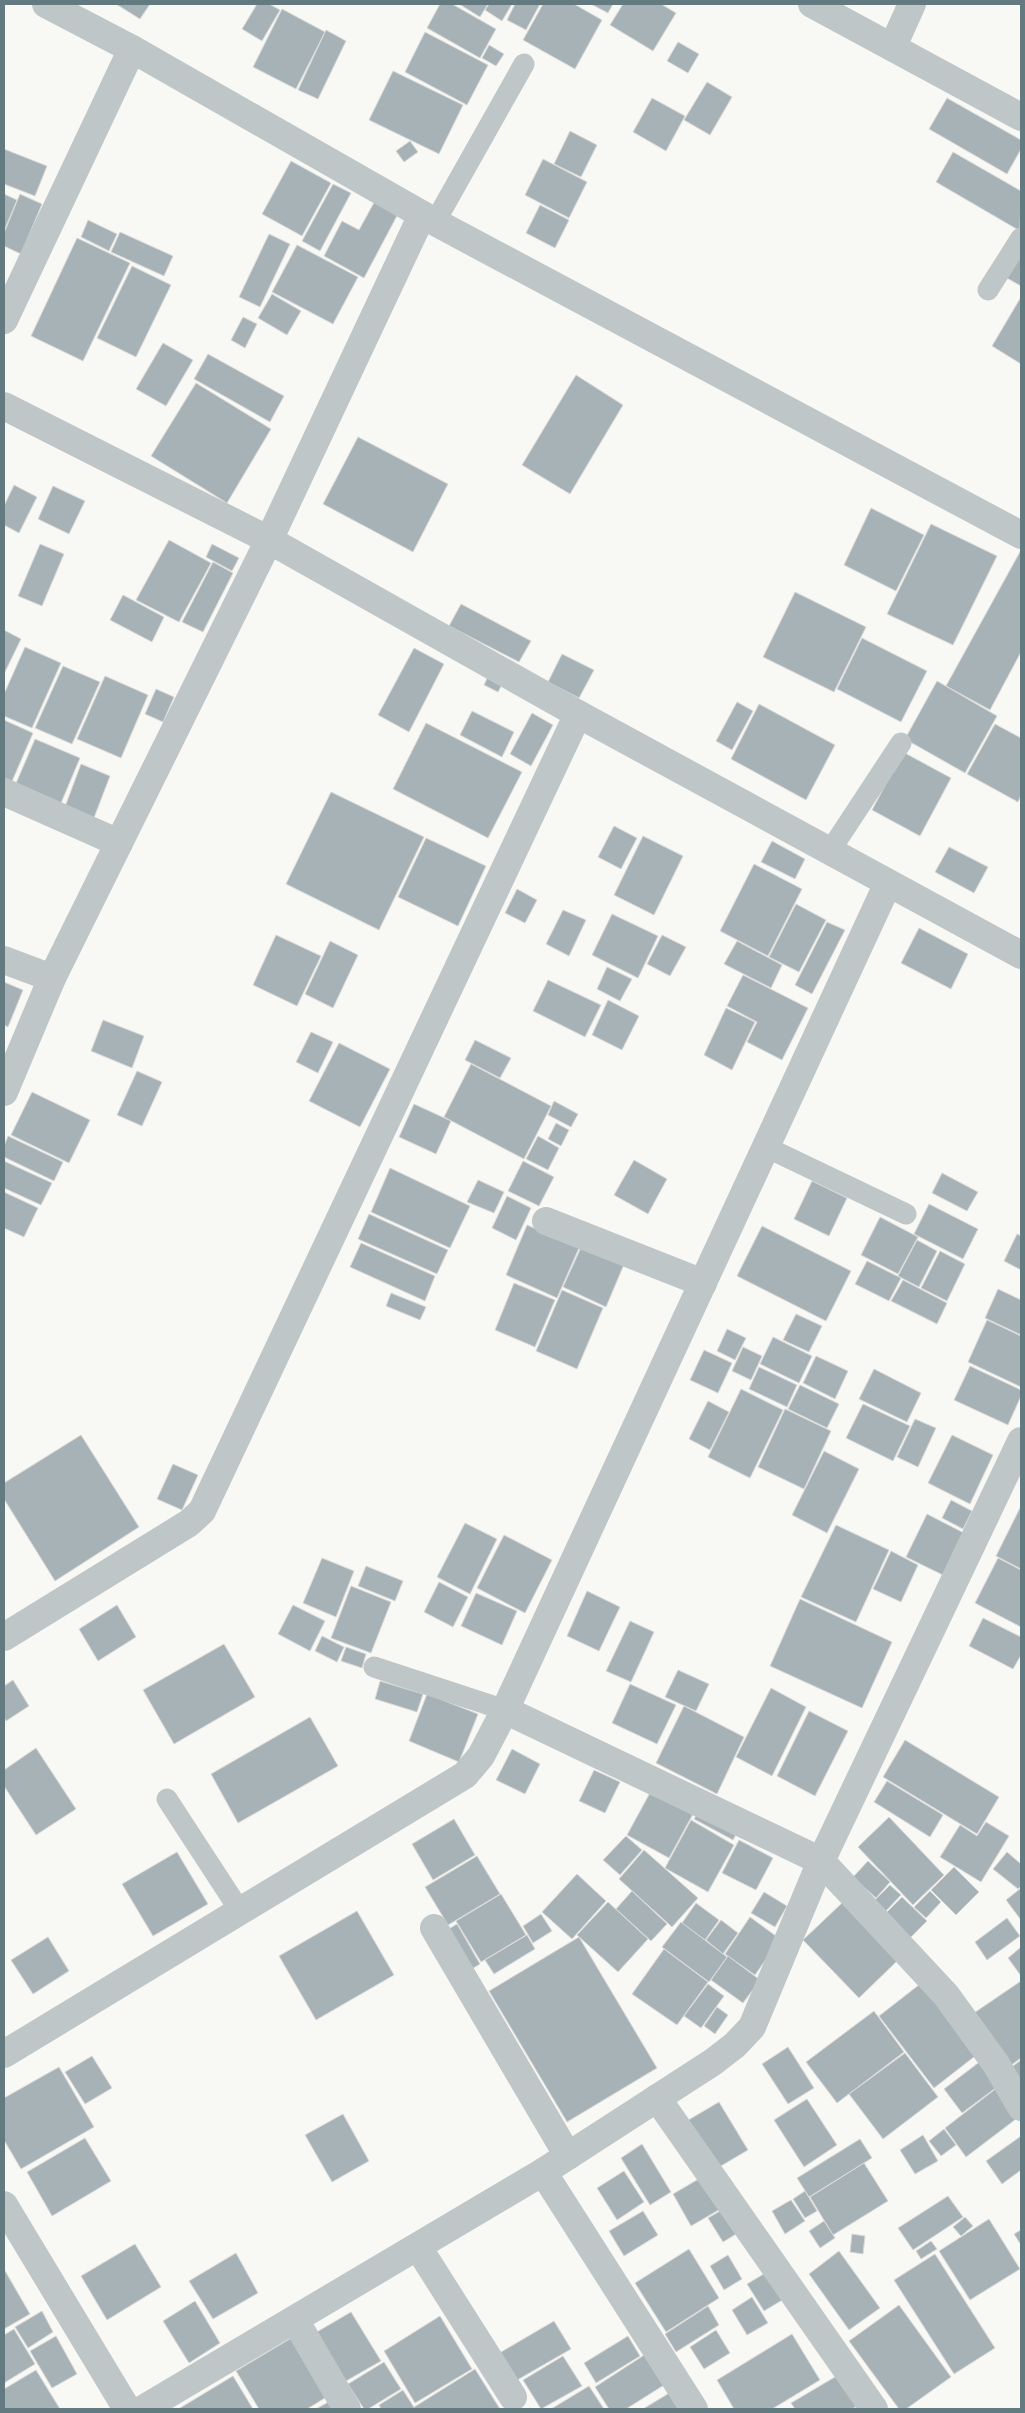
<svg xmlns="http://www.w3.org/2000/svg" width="1025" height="2413" viewBox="0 0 1025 2413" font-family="Jost,sans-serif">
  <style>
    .building { fill: #a6b2b5; stroke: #dad9d8 }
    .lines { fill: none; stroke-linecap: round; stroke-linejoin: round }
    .service { stroke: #bfc6c8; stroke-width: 21 }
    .minor { stroke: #bfc6c8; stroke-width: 28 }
  </style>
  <rect width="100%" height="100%" fill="#f8f8f5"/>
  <g class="building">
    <path d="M116,4h34l-10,15z"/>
    <path d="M257,4h12l11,6 -18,31 -20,-12z"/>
    <path d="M440,4h12l44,25 -16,29 -53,-30z"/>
    <path d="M459,4h29l-8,13z"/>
    <path d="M489,4h23l-10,17 -17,-11z"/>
    <path d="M515,4h25l-14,26 -19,-10z"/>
    <path d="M543,4h31l28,16 -27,49 -52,-29z"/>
    <path d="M591,4h22l-5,9z"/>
    <path d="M623,4h38l15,9 -23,38 -43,-26z"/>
    <path d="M282,9l43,23 -29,57 -43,-22z"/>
    <path d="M326,30l20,11 -28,58 -20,-9z"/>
    <path d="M425,32l63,33 -21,40 -62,-33z"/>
    <path d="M678,42l21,12 -11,19 -21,-12z"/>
    <path d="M489,45l15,9 -8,12 -14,-8z"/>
    <path d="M393,71l70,34 -24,49 -70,-34z"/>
    <path d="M707,82l25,15 -22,38 -26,-15z"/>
    <path d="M652,98l33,18 -19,35 -33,-19z"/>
    <path d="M947,98l74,42v9l-14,25 -78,-45z"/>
    <path d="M570,131l27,14 -16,32 -27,-13z"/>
    <path d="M410,141l8,11 -14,10 -8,-11z"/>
    <path d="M4,149l43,17 -12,30 -31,-12z"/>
    <path d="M953,152l68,39 -1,40 -84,-49z"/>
    <path d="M543,159l44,23 -18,36 -44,-23z"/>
    <path d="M291,161l40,22 -29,53 -40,-22z"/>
    <path d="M333,184l18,9 -31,58 -18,-10z"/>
    <path d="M4,194l13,6 -13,31z"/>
    <path d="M20,194l22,10 -21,50 -17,-8v-13z"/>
    <path d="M376,199l23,13 -35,66 -40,-22 18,-35 17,9z"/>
    <path d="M540,205l29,15 -14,28 -29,-15z"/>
    <path d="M88,220l29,14 -8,17 -28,-14z"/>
    <path d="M120,232l53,24 -9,20 -53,-24z"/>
    <path d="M269,234l21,10 -30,63 -21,-10z"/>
    <path d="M77,238l53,25 -47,98 -52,-25z"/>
    <path d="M297,245l61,32 -25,47 -61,-32z"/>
    <path d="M1021,252v34l-16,-9z"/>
    <path d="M132,266l39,19 -35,72 -39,-19z"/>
    <path d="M272,294l29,17 -14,24 -29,-17z"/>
    <path d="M1021,297v67l-29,-18z"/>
    <path d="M243,317l14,7 -12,24 -14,-8z"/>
    <path d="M163,343l30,17 -27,46 -30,-17z"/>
    <path d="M208,354l76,42 -14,26 -76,-43z"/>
    <path d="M576,375l47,30 -53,89 -48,-29z"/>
    <path d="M196,383l75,46 -44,74 -76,-47z"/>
    <path d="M358,437l90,47 -35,68 -90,-48z"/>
    <path d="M14,485l23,12 -18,36 -15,-8v-19z"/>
    <path d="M53,486l32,15 -16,33 -31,-15z"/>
    <path d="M871,508l53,27 -28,56 -52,-26z"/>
    <path d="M931,524l66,32 -44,89 -66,-31z"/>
    <path d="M169,540l42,23 -32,59 -43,-22z"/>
    <path d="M40,544l24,10 -22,52 -24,-10z"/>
    <path d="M212,544l27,14 -7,13 -26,-14z"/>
    <path d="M1021,550v102l-31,58 -44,-24z"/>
    <path d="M213,562l20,11 -30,59 -21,-10z"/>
    <path d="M795,592l71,35 -32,65 -71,-35z"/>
    <path d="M123,595l41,22 -12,25 -42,-22z"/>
    <path d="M461,604l70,37 -12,21 -70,-36z"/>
    <path d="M4,630l17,9 -17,35z"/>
    <path d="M862,638l65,33 -26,51 -64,-33z"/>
    <path d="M25,647l36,16 -29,65 -28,-12v-22z"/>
    <path d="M414,648l30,16 -35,68 -31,-17z"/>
    <path d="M562,654l32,16 -15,28 -31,-16z"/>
    <path d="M63,666l37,16 -28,62 -37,-16z"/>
    <path d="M490,672l15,7 -7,13 -14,-7z"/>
    <path d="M105,676l43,19 -27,63 -44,-19z"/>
    <path d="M937,681l60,35 -32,57 -60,-34z"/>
    <path d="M156,689l18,8 -11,25 -18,-8z"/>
    <path d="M737,702l16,9 -21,39 -16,-9z"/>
    <path d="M759,704l76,41 -29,55 -75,-41z"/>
    <path d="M472,711l42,21 -12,25 -42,-22z"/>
    <path d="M532,713l21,12 -22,41 -21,-12z"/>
    <path d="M4,720l29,13 -23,53 -6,-3z"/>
    <path d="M426,723l96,49 -34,66 -95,-49z"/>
    <path d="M995,724l26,14v57l-3,7 -51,-28z"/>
    <path d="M35,739l45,19 -21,50 -45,-20z"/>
    <path d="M903,752l48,26 -31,58 -48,-26z"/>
    <path d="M81,764l29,12 -18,47 -29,-11z"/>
    <path d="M331,792l93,45 -45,93 -93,-46z"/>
    <path d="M614,826l23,12 -16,31 -23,-12z"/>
    <path d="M643,836l40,20 -29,59 -40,-20z"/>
    <path d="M426,838l60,28 -28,60 -60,-29z"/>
    <path d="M772,841l33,18 -10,20 -34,-17z"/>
    <path d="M949,847l39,20 -14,26 -39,-21z"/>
    <path d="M754,864l48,25 -34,67 -48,-25z"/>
    <path d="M517,889l20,11 -12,23 -20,-10z"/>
    <path d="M796,904l30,16 -27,52 -30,-15z"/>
    <path d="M563,910l23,10 -17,36 -23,-12z"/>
    <path d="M612,914l46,22 -20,42 -46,-23z"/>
    <path d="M827,922l18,8 -33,64 -17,-9z"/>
    <path d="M919,928l49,26 -17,35 -50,-26z"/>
    <path d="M276,935l45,21 -24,50 -44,-21z"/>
    <path d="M662,935l24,12 -16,29 -23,-12z"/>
    <path d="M330,941l28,14 -25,53 -28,-14z"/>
    <path d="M737,941l45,24 -11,23 -47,-24z"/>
    <path d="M607,967l25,12 -12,22 -23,-12z"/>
    <path d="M743,975l65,33 -26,52 -35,-18 10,-20 -30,-16z"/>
    <path d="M548,980l53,25 -16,32 -52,-26z"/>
    <path d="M4,982l19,8 -15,37 -4,-2z"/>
    <path d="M608,1000l31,16 -17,34 -30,-15z"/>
    <path d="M726,1008l29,14 -23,48 -28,-15z"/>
    <path d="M103,1020l41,16 -12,32 -41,-17z"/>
    <path d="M311,1032l22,10 -15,31 -22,-11z"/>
    <path d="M475,1040l36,18 -11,20 -35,-18z"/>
    <path d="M339,1043l51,26 -30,58 -51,-26z"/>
    <path d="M471,1064l80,42 -27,53 -80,-42z"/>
    <path d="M137,1071l25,11 -20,44 -25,-11z"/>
    <path d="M32,1092l58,28 -21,43 -58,-28z"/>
    <path d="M554,1101l24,13 -7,13 -23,-12z"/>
    <path d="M414,1104l37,17 -15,33 -37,-17z"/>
    <path d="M556,1123l13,7 -8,16 -13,-7z"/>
    <path d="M8,1136l55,26 -9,19 -50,-24v-11z"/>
    <path d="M538,1136l21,12 -11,22 -22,-11z"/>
    <path d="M634,1160l33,19 -19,35 -34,-19z"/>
    <path d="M4,1161l48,22 -11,22 -37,-17z"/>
    <path d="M523,1161l31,16 -15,29 -31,-15z"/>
    <path d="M390,1168l80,38 -20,42 -79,-36z"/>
    <path d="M942,1173l36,19 -11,19 -35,-18z"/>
    <path d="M478,1180l26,12 -10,21 -27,-11z"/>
    <path d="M812,1181l35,17 -18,38 -35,-17z"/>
    <path d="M4,1192l34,16 -14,29 -20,-9z"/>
    <path d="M507,1196l24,12 -15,32 -24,-12z"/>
    <path d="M929,1204l49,25 -15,30 -49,-25z"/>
    <path d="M369,1214l79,36 -11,24 -79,-35z"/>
    <path d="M880,1217l38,20 -20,37 -37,-19z"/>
    <path d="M527,1225l52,23 -22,50 -51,-23z"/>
    <path d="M762,1226l89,45 -25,50 -89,-45z"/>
    <path d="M1017,1234l4,2v34l-17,-9z"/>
    <path d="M917,1240l20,11 -18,36 -21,-11z"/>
    <path d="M361,1243l74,33 -10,25 -75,-34z"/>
    <path d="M583,1243l42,19 -19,45 -43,-20z"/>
    <path d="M940,1251l25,13 -18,37 -26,-13z"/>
    <path d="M867,1261l34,17 -12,23 -34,-17z"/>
    <path d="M903,1280l44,23 -10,21 -46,-23z"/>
    <path d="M514,1283l41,17 -20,47 -40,-17z"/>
    <path d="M998,1289l23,11v35l-36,-17z"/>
    <path d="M562,1290l41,18 -26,61 -41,-18z"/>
    <path d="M391,1293l35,14 -6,13 -34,-14z"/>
    <path d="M796,1314l26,12 -13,26 -26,-12z"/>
    <path d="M987,1320l34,16v51l-53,-25z"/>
    <path d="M727,1329l19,9 -11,22 -18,-9z"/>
    <path d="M773,1337l39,19 -13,27 -39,-19z"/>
    <path d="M743,1347l19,9 -11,24 -19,-9z"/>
    <path d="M704,1350l28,13 -14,30 -28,-13z"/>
    <path d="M816,1356l32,15 -13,28 -32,-16z"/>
    <path d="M970,1366l51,24v6l-13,29 -54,-25z"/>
    <path d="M759,1367l38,18 -10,22 -38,-18z"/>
    <path d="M874,1369l47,24 -14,29 -48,-23z"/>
    <path d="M800,1385l39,19 -12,24 -39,-19z"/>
    <path d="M741,1389l42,21 -33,68 -42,-21z"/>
    <path d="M708,1401l21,11 -19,38 -21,-11z"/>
    <path d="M863,1404l47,22 -17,35 -47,-23z"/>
    <path d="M785,1409l46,22 -27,58 -46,-22z"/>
    <path d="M915,1419l21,9 -18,39 -21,-10z"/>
    <path d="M81,1435l58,92 -84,54 -51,-82v-16z"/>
    <path d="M952,1435l41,20 -23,49 -42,-21z"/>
    <path d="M824,1451l35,18 -32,64 -35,-18z"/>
    <path d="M173,1464l25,11 -16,35 -25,-11z"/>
    <path d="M951,1500l21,11 -9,18 -21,-11z"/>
    <path d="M1021,1506v63l-25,-13z"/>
    <path d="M927,1514l37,19 -21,42 -37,-18z"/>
    <path d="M465,1523l32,16 -27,55 -33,-17z"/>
    <path d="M836,1525l53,25 -33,72 -55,-25z"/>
    <path d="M504,1535l48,25 -27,53 -48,-25z"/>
    <path d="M891,1551l27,14 -17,37 -28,-13z"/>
    <path d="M322,1558l32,13 -18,46 -33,-14z"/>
    <path d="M998,1558l23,12v57l-46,-24z"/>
    <path d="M366,1566l37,15 -8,20 -37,-15z"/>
    <path d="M439,1582l29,15 -15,30 -29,-15z"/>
    <path d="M351,1586l40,16 -20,51 -40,-15z"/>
    <path d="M587,1591l33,16 -21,44 -32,-15z"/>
    <path d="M476,1593l41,18 -15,34 -41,-19z"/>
    <path d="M800,1599l92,43 -30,66 -92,-42z"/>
    <path d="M117,1605l19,32 -38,24 -19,-32z"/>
    <path d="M293,1605l32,16 -15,30 -32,-17z"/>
    <path d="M983,1618l38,19v18l-8,14 -44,-23z"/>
    <path d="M630,1621l24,11 -23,50 -25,-11z"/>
    <path d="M322,1636l22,11 -7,15 -22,-11z"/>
    <path d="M224,1644l31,53 -81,47 -31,-54z"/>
    <path d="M346,1647l20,7 -4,14 -21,-7z"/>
    <path d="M678,1670l31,14 -13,27 -31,-14z"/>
    <path d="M13,1680l16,26 -23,15 -2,-4v-31z"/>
    <path d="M380,1681l43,13 -6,18 -42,-13z"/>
    <path d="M630,1684l46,21 -19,39 -45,-21z"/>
    <path d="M771,1688l35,19 -34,69 -36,-19z"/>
    <path d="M427,1694l51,20 -19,48 -50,-21z"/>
    <path d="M684,1706l60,31 -27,57 -61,-31z"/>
    <path d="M809,1711l39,20 -33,65 -38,-20z"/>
    <path d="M310,1717l28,49 -100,57 -27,-49z"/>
    <path d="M905,1740l94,57 -22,37 -94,-57z"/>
    <path d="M36,1748l40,61 -40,26 -32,-49v-16z"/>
    <path d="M512,1749l28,15 -15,30 -29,-14z"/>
    <path d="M594,1770l26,12 -15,31 -26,-12z"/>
    <path d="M887,1781l56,34 -13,22 -56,-35z"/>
    <path d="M651,1791l42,23 -24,44 -42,-23z"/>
    <path d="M702,1806l38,21 -7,13 -39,-21z"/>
    <path d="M889,1817l55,58 -31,30 -55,-58z"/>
    <path d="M454,1819l21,36 -42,25 -21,-36z"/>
    <path d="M691,1820l43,25 -26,47 -43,-24z"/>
    <path d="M986,1822l23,14 -28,46 -41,-25 20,-32 17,11z"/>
    <path d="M626,1836l16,14 -22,25 -17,-15z"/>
    <path d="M739,1840l34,18 -17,32 -34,-17z"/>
    <path d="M644,1850l54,48 -26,29 -53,-48z"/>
    <path d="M177,1852l31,52 -55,32 -31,-52z"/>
    <path d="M1007,1852l14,12v22l-3,3 -25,-20z"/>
    <path d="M477,1856l23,38 -52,31 -23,-38z"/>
    <path d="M868,1861l22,21 -14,16 -23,-21z"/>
    <path d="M954,1867l25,25 -23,23 -25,-25z"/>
    <path d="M577,1874l29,27 -34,38 -30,-27z"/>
    <path d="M890,1885l11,10 -17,18 -11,-11z"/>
    <path d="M1021,1888v32l-15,-20z"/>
    <path d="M632,1891l35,33 -16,17 -35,-32z"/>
    <path d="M930,1891l11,11 -15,16 -12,-11z"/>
    <path d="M764,1892l23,14 -12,21 -24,-14z"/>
    <path d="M501,1894l25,41 -45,27 -25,-41z"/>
    <path d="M902,1897l25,24 -19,19 -24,-25z"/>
    <path d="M608,1902l40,37 -30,33 -41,-37z"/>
    <path d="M696,1903l23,17 -14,20 -23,-17z"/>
    <path d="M842,1903l55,58 -38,37 -56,-58z"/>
    <path d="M357,1911l37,64 -78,45 -37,-64z"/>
    <path d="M541,1914l11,17 -19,12 -10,-17z"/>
    <path d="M750,1917l30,22 -25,36 -30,-21z"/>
    <path d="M1007,1918l13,18 -33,24 -12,-18z"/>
    <path d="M721,1920l17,13 -15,21 -17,-14z"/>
    <path d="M681,1922l46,35 -18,25 -47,-35z"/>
    <path d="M457,1924l23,40 -15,9 -23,-40z"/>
    <path d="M527,1935l8,14 -41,25 -9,-14z"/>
    <path d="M48,1937l21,34 -36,23 -22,-34z"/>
    <path d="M579,1937l78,131 -90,54 -78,-131z"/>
    <path d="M1021,1947v29l-13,-18z"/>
    <path d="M664,1949l44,33 -31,43 -45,-31z"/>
    <path d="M728,1956l32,24 -17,23 -32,-23z"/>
    <path d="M924,1981l55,72 -45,35 -55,-72z"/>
    <path d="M1021,1981v77l-11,8 -36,-53z"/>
    <path d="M708,1984l16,12 -23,32 -17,-12z"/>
    <path d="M717,2007l11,8 -13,19 -11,-8z"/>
    <path d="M874,2011l30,41 -67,51 -31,-41z"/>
    <path d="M788,2047l26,41 -26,16 -26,-40z"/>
    <path d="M905,2053l33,44 -55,42 -34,-45z"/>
    <path d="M92,2056l20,32 -27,16 -20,-32z"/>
    <path d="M982,2060l19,24 -39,29 -18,-24z"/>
    <path d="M1021,2060v27l-12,-18z"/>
    <path d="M59,2067l35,60 -73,42 -17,-29v-42z"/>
    <path d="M998,2087l22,29 -54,41 -21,-29z"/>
    <path d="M807,2099l30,46 -33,22 -30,-47z"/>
    <path d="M719,2102l29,48 -34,20 -29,-48z"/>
    <path d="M343,2114l26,47 -37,21 -27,-47z"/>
    <path d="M944,2129l12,16 -15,11 -12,-15z"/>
    <path d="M923,2135l15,26 -23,13 -15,-24z"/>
    <path d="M1021,2136v34l-19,14 -16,-23z"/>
    <path d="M85,2138l26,43 -59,35 -25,-44z"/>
    <path d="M860,2139l12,19 -63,39 -12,-19z"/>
    <path d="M642,2144l29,48 -21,13 -29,-47z"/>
    <path d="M864,2163l24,38 -55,34 -23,-38z"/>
    <path d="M624,2171l20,31 -27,18 -20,-32z"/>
    <path d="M702,2177l20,31 -31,18 -18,-32z"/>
    <path d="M805,2191l12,20 -12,7 -12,-19z"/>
    <path d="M948,2196l15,21 -50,33 -15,-22z"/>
    <path d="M791,2200l14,21 -20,13 -13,-23z"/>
    <path d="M727,2207l14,24 -18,11 -15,-24z"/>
    <path d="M643,2211l15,24 -34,21 -15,-25z"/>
    <path d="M965,2217l8,9 -12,10 -8,-9z"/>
    <path d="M989,2219l31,50 -50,31 -31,-49z"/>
    <path d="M824,2221l11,17 -15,10 -11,-17z"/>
    <path d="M1021,2230v15l-7,-11z"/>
    <path d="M852,2234l13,2 -2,18 -13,-2z"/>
    <path d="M931,2241l6,8 -16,10 -5,-8z"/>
    <path d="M135,2244l26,43 -54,33 -26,-44z"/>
    <path d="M689,2249l30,49 -53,34 -31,-49z"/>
    <path d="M839,2251l41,57 -31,22 -40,-56z"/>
    <path d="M236,2253l22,40 -45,26 -24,-38z"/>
    <path d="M935,2254l60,94 -41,26 -60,-94z"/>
    <path d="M728,2255l14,24 -18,11 -14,-24z"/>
    <path d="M4,2269l26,45 -26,15z"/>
    <path d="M767,2272l17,27 -20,12 -17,-27z"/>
    <path d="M752,2297l16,26 -21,12 -15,-25z"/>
    <path d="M195,2301l25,42 -31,20 -26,-42z"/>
    <path d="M899,2305l52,72 -45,32h-7l-50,-68z"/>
    <path d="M708,2306l11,19 -43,27 -11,-18z"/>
    <path d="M42,2311l11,21 -25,16 -13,-21z"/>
    <path d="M351,2312l30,49 -42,24 -29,-49z"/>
    <path d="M440,2316l32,53 -57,34 -31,-52z"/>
    <path d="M554,2321l17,28 -59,34 -16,-28z"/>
    <path d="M14,2329l21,35 -31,19v-48z"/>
    <path d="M716,2330l14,23 -26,16 -14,-22z"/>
    <path d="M298,2334l35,59 -26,16h-48l-23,-38z"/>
    <path d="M792,2334l28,46 -48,29h-38l-17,-29z"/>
    <path d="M56,2336l21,38 -25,14 -22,-37z"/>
    <path d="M628,2336l12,20 -44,27 -12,-20z"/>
    <path d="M652,2350l20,30 -46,29h-17l-14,-22z"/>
    <path d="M563,2356l19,30 -41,23 -18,-29z"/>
    <path d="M384,2362l17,27 -33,20h-4l-16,-25z"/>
    <path d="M475,2369l25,40h-89z"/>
    <path d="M36,2370l24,39h-56v-20z"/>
    <path d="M840,2374l19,31 -7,4h-57l-4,-6z"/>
    <path d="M233,2376l20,33h-72l-1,-1z"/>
    <path d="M589,2386l15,23h-53z"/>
    <path d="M403,2390l12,19h-34l-2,-4z"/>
    <path d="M671,2392l11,17h-39z"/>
    <path d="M330,2401l6,8h-20z"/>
  </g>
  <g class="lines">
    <g class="service">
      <path d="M435,222l89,-158"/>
      <path d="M988,290l33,-52"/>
      <path d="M830,851l71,-108"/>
      <path d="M766,1147l140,67"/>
      <path d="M374,1667l131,43"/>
      <path d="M167,1799l73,112"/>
    </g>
    <g class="minor">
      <path d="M46,4l86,45 303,173 586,313"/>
      <path d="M812,4l209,113"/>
      <path d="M893,46l19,-42"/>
      <path d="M4,320l128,-271"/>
      <path d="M4,406l265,134 309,174 443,241"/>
      <path d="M4,792l115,51"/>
      <path d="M4,960l48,18"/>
      <path d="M4,1092l48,-114 217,-438 153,-325"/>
      <path d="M546,1221l157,62"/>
      <path d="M4,1637l185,-114 13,-12 376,-797"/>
      <path d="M505,1710l316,151 125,134 50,69 25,43"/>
      <path d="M434,1928l134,228"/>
      <path d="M4,2054l461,-279 16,-19 24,-46 383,-827"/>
      <path d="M657,2098l217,311"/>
      <path d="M543,2172l151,237"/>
      <path d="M4,2205l123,204"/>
      <path d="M418,2247l95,150"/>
      <path d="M295,2320l52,89"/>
      <path d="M143,2409l400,-237 170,-110 22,-17 17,-18 69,-166 200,-420"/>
    </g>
  </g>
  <rect width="1025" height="2413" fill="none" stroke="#637a81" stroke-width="10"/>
</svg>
